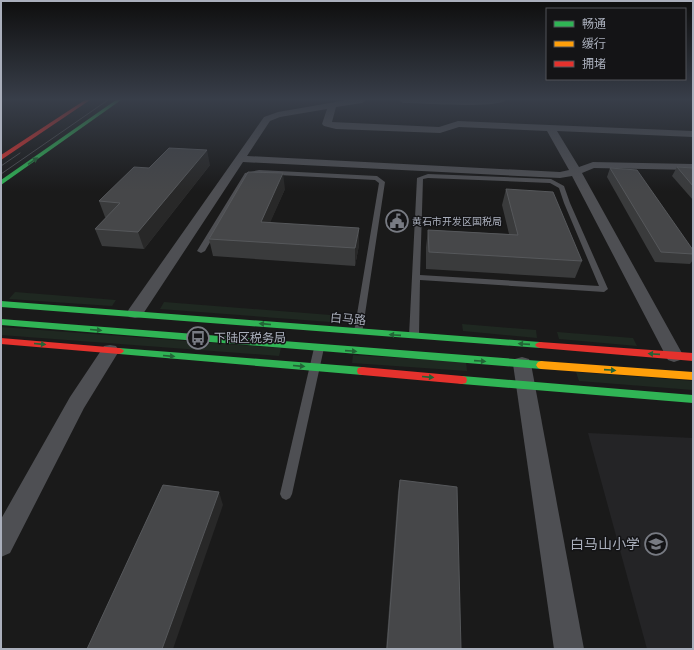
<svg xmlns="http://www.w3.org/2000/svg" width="694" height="650" viewBox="0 0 694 650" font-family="Arial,'Noto Sans SC',sans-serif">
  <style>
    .built { fill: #242426 }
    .green { fill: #1f2821 }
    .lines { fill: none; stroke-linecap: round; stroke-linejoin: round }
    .lane { fill: #4e4f53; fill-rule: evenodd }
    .street { fill: #4e4f53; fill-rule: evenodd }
    .fast { fill: #30b455; fill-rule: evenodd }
    .slow { fill: #ff9f0a; fill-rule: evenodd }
    .jam { fill: #e5322d; fill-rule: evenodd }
    .tram { stroke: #4e4f52; stroke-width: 1 }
    .wall { fill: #3a3b3c }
    .shaded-wall { fill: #282828 }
    .building { fill: #464749; stroke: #56585b }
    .oneway { fill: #226436 }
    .labels { text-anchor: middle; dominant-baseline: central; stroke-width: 3; stroke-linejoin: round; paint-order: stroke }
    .far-poi-label { font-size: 10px; fill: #aaafbc; stroke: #141416; text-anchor: start }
    .street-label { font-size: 12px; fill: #aaafbc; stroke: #141416 }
    .poi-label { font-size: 12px; fill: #aaafbc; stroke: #141416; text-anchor: start }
    .near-poi-label { font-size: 14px; fill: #aaafbc; stroke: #141416; text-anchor: end }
  </style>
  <rect width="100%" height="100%" fill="#1a1a1a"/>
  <path class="built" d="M588,433l105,5v211h-46z"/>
  <g class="green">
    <path d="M15,292l101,8 -4,6 -103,-7z"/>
    <path d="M164,302l167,13 -1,7 -170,-13z"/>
    <path d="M462,324l74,6 1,8 -74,-7z"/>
    <path d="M1,327l280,21 -2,8 -278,-21z"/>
    <path d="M557,332l76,6 4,8 -78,-7z"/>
    <path d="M353,355l113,7 1,9 -115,-8z"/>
    <path d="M576,372l117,9v9l-114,-9z"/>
  </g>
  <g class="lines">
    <g class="lane">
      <path d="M259,170l118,6 8,6 -23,152h-6l-2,-2 25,-149 -4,-3 -116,-6 -10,1 -44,76 -4,2 -4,-2 48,-78z"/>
      <path d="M428,174l123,5 13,7 6,17 38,86 -4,3 -184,-12 -1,56 -2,2h-6l-2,-2 8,-158zM428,178l122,5 9,5 5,15 35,83 -179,-11 3,-96z"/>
      <path d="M319,345l3,1 2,2 -32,146 -2,4 -4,2 -4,-2 -2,-4 34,-146 2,-2z"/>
    </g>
    <g class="street">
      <path d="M347,100h19l-4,3 -26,4 -4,15 107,5 19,-6 235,10v6l-136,-6 22,36 14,-5 100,2v6l-99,-2 -12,5 101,182 -3,5 -6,2 -6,-2 -96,-184 -12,2 -317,-16 -102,155 -6,1 -6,-1 -2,-4 2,-4 135,-192 14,-5zM327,109l-5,15 2,2 12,3 104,4 19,-6 88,4 22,39 -9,2 -313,-16 23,-35 10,-4z"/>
      <path d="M399,100h107c-9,9 -86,3 -103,3z"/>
      <path d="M110,345l6,1 3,5 -35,57 -74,145 -9,4v-38l69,-122 34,-51z"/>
      <path d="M522,357l7,2 2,5 53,285h-30l-41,-285 2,-5z"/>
    </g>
    <g class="fast">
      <path d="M116,100h5l-120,85v-5z"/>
      <path d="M1,301l539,41 3,1 2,2 -2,2 -3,1 -539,-41z"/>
      <path d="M1,319l540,42 3,1 2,3 -2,3 -3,1 -540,-44z"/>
      <path d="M119,348l243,19 4,1 1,3 -1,3 -4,1 -243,-21 -3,-1 -2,-2 2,-2z"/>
      <path d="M462,376l231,19v8l-231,-19 -4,-1 -1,-3 1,-3z"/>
    </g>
    <path class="slow" d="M541,361l152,11v8l-152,-11 -3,-1 -2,-3 2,-3z"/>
    <g class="jam">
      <path d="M85,100h5l-89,60v-5z"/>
      <path d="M1,338l118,10 3,1 2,2 -2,2 -3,1 -118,-10z"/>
      <path d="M540,342l153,11v8l-153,-13 -3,-1 -2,-2 2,-2z"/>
      <path d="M362,367l100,9 4,1 1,3 -1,3 -4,1 -100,-9 -4,-1 -1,-3 1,-3z"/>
    </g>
    <g class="tram">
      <path d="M1,166l19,-13"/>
      <path d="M1,174l107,-74"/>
    </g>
  </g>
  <g class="wall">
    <path d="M210,165l-66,84 -42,-3 -7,-17 11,-11 -1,-1 -6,-16 50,-33z"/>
    <path d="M677,167l16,1v32l-21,-24z"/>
    <path d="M610,168l83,82v10l-3,4 -35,-2 -48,-85z"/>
    <path d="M285,189l-15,33 89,23 -4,21 -142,-10 -4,-17z"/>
    <path d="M506,189l76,72 -7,17 -149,-9v-22l2,-17 81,4 -7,-29z"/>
    <path d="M400,480l61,169h-75l12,-157z"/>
  </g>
  <g class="shaded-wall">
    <path d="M207,150l3,15 -66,84 -6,-17z"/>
    <path d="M283,173l2,16 -22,50 -2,-17z"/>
    <path d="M359,228v17l-4,21v-18z"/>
    <path d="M219,492l4,13 -50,144h-11z"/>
  </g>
  <g class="building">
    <path d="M169,148l38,2 -69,82 -43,-3 25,-26 -21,-2 35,-34 15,1z"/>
    <path d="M677,167l16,1v18z"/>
    <path d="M610,168l27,2 56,80v4l-32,-2z"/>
    <path d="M248,172l35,1 -22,49 98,6 -4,20 -146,-9z"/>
    <path d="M506,189l47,3 29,69 -153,-9 -1,-22 90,5z"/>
    <path d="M400,480l57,7 4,162h-74z"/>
    <path d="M163,485l56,7 -57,157h-75z"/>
  </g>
  <defs><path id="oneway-solid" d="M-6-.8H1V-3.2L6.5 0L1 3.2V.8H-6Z"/></defs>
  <g class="oneway">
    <use href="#oneway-solid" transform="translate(33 161) rotate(-35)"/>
    <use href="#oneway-solid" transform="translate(265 324) rotate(-175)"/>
    <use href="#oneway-solid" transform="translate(96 330) rotate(5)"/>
    <use href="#oneway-solid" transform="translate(395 335) rotate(-176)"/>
    <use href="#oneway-solid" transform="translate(40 344) rotate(5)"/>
    <use href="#oneway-solid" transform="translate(524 344) rotate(-176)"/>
    <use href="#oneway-solid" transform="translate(351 351) rotate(4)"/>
    <use href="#oneway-solid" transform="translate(654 354) rotate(-176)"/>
    <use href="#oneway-solid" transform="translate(169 356) rotate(5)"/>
    <use href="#oneway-solid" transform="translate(480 361) rotate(4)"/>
    <use href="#oneway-solid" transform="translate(299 366) rotate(5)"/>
    <use href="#oneway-solid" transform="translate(610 370) rotate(4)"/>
    <use href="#oneway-solid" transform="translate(428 377) rotate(5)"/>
  </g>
  <linearGradient id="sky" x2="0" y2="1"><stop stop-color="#0e0e0e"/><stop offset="0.52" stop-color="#383e49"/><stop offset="1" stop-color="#383e49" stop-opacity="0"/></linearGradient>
  <rect width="694" height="191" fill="url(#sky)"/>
  <defs>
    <g id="civic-ring" transform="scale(1.15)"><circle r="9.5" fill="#141416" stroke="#787b83" stroke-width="1.5"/><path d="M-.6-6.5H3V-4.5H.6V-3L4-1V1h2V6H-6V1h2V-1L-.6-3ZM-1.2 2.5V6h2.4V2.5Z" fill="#787b83"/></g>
    <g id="bus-ring" transform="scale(1.15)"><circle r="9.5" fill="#141416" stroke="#787b83" stroke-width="1.5"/><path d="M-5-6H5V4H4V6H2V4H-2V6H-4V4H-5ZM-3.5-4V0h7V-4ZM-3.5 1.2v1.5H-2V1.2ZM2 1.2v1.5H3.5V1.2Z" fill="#787b83"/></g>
    <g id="school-ring" transform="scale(1.15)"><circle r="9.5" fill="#141416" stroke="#787b83" stroke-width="1.5"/><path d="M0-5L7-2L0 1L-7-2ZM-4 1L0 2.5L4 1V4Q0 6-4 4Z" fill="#787b83"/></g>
  </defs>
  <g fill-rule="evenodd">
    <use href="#civic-ring" x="397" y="221"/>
    <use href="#bus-ring" x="198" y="338"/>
    <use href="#school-ring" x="656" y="544"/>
  </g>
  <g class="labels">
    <g class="far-poi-label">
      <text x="412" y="221">黄石市开发区国税局</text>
    </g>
    <g class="street-label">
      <text transform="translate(348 319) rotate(5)">白马路</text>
    </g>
    <g class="poi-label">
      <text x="214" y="338">下陆区税务局</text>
    </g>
    <g class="near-poi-label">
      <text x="640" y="544">白马山小学</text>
    </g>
  </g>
  <rect width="694" height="650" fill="none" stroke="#aaafbc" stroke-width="4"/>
  <rect x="546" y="8" width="140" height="72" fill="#141416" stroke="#505258"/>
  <rect x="554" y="21" width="20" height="6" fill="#30b455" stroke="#505258"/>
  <text x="582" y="28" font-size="12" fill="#aaafbc">畅通</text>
  <rect x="554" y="41" width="20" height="6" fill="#ff9f0a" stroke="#505258"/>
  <text x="582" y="48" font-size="12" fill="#aaafbc">缓行</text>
  <rect x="554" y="61" width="20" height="6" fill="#e5322d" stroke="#505258"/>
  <text x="582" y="68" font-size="12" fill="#aaafbc">拥堵</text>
</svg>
